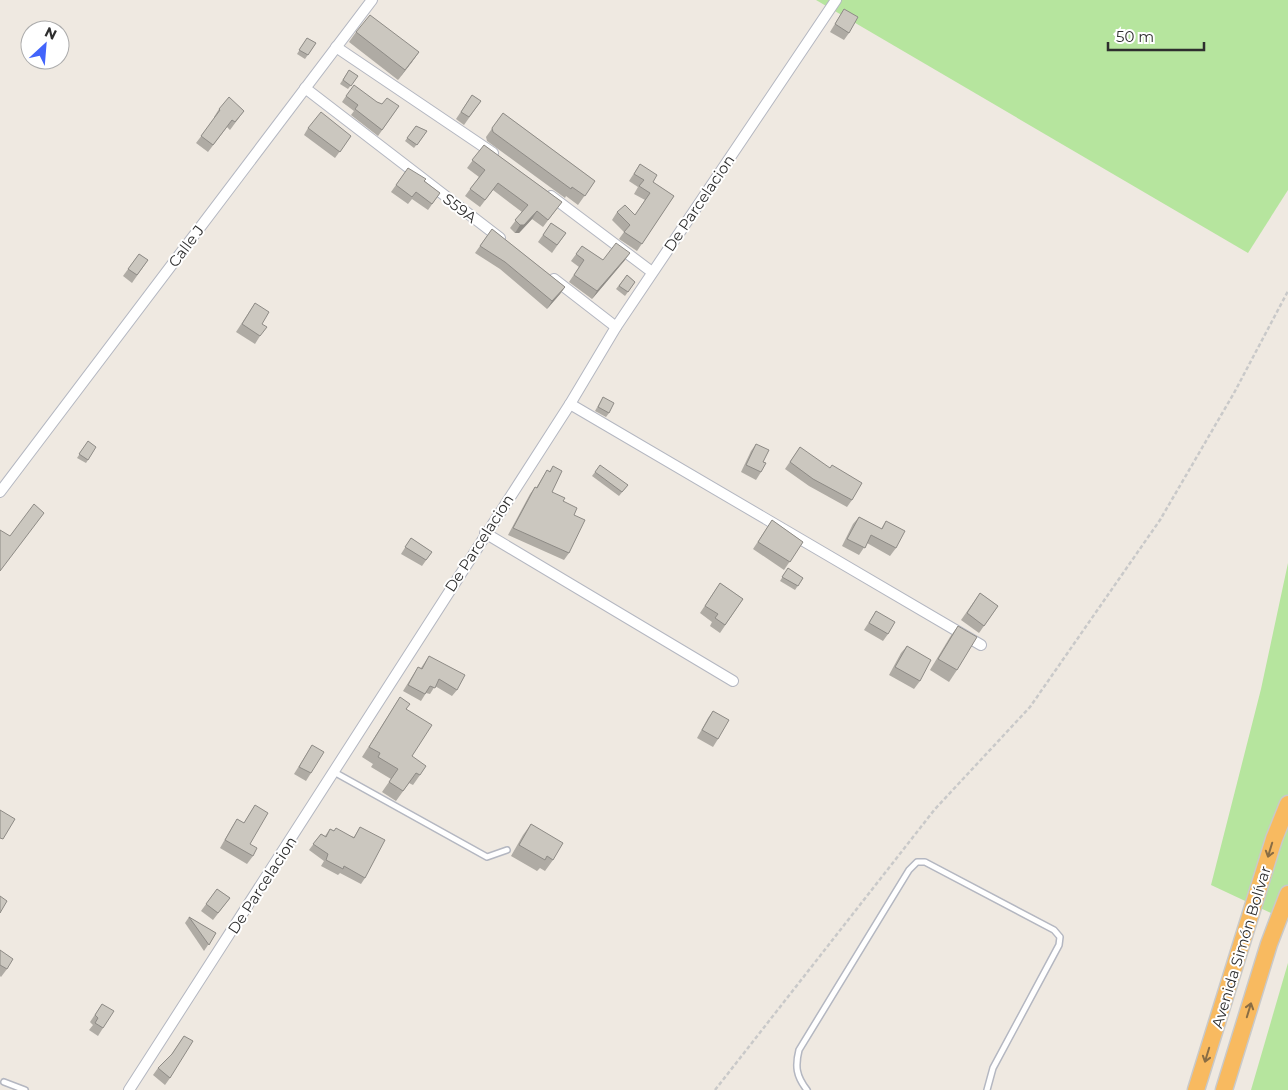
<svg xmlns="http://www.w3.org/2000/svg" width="1288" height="1090" viewBox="0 0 1288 1090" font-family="Montserrat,sans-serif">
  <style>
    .green { fill: #b6e59e }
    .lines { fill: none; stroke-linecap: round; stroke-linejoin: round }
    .service-casing { stroke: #b4b7c1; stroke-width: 8 }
    .minor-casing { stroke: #b4b7c1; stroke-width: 12 }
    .trunk-casing { stroke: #c9c9c9; stroke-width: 19 }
    .path { stroke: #c9c9c9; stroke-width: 2.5; stroke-dasharray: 4 2.5; stroke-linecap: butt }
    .service { stroke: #fff; stroke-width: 5 }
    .minor { stroke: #fff; stroke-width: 10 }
    .trunk { stroke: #f8ba60; stroke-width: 16 }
    .wall { fill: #afaba4 }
    .shaded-wall { fill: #8e8b86 }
    .building { fill: #cbc7bf; stroke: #8e8b86 }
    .oneway { stroke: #896d44 }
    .labels { text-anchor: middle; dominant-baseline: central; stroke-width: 4; stroke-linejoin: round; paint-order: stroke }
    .street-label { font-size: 15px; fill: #2e2e2e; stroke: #fff }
  </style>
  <rect width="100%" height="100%" fill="#efe9e1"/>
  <g class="green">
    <path d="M816,0h472v190l-40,63z"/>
    <path d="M1288,563v358l-77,-36 50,-196z"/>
    <path d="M1288,963v127h-37z"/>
  </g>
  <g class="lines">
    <g class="service-casing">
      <g id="service">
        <path d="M334,772l153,85 20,-7"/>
        <path d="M4,1082l21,8"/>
        <path d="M807,1090c-11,-14 -12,-24 -8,-40l110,-180 8,-8h8l129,68 6,7 -1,8 -66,123 -6,22"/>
      </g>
    </g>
    <g class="minor-casing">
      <g id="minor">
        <path d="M336,47l157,106"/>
        <path d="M305,88l195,150"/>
        <path d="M551,196l101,76"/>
        <path d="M554,279l62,48"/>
        <path d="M570,404l411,241"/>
        <path d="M0,492l372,-492"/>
        <path d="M485,533l248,148"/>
        <path d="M129,1090l441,-686 46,-77 220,-327"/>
      </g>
    </g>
    <g class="trunk-casing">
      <g id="trunk">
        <path d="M1196,1090l78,-251 14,-35"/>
        <path d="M1224,1090l45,-146 19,-50"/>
      </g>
    </g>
    <path class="path" d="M715,1090l220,-281 95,-102 130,-187 74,-127 54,-102"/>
    <use href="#service" class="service"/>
    <use href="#minor" class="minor"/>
    <use href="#trunk" class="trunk"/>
  </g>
  <g class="wall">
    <path d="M844,9l5,24 -5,7 -14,-8z"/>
    <path d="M356,32l63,20 -21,28 -49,-38z"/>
    <path d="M307,38l9,5 -11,16 -8,-5z"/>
    <path d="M349,70l9,6 -10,13 -8,-5z"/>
    <path d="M472,95l9,6 -17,24 -8,-6z"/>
    <path d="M346,96l31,6 5,2 17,2 -21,30 -27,-21 3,-4 -12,-9z"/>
    <path d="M219,109l25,2 -14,19 -3,-3 -19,25 -12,-9 19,-25 -1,-1z"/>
    <path d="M503,113l92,68 -17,24 -12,-9 -1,2 -78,-57 -1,-4z"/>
    <path d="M416,126l11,5 -13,17 -9,-7z"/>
    <path d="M308,128l43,8 -16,22 -31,-23z"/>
    <path d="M484,145l78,57 -19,25 -11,-8 -13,14h-4l-5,-5 12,-16 -29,-22 -13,17 -15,-11 14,-19 -12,-9z"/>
    <path d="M640,164l13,18 21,14 -37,55 -18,-12 5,-7 -12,-12 5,-8 18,3 10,-15 -11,-6 4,-7 -9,-6z"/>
    <path d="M408,168l32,25 -12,17 -16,-11 -4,5 -17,-12z"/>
    <path d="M551,223l15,10 -14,20 -14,-11z"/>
    <path d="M492,229l73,58 -5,7 -13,15 -47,-40 -25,-16z"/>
    <path d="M582,246l21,14h22l-33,39 -23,-17 10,-15 -8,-6z"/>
    <path d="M139,254l9,6 -16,23 -9,-7z"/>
    <path d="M627,275l8,7 -10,14 -9,-7z"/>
    <path d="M255,303l7,21 -2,12 -5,8 -19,-12z"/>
    <path d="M603,397l6,16 -3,4 -11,-6z"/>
    <path d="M88,441v19l-2,3 -9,-5z"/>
    <path d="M756,444l7,18 -2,10 -5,8 -15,-8 10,-21z"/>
    <path d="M800,447l52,53 -5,7 -38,-21 -24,-17z"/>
    <path d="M553,466l-1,26 11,9 11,14 -5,38 -5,7 -56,-25 22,-41 5,-7 1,1 11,-18 3,1z"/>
    <path d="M595,472l33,13 -9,11 -27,-20z"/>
    <path d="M859,517l22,12 5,-8 10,27 -6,8 -23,-13 -8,12 -17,-9 11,-22z"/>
    <path d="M772,520l31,22 -19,28 -31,-21z"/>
    <path d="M411,538l21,14 -10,14 -21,-12z"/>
    <path d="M788,568l15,10 -8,12 -15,-9z"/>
    <path d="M720,583l23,16 -23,34 -10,-7 2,-4 -12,-9z"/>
    <path d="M980,593l18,13 -19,27 -18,-13z"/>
    <path d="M876,611l12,23 -5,7 -19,-11z"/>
    <path d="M958,626l-1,44 -8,12 -19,-12 20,-33z"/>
    <path d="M907,646l13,35 -6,8 -25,-14 12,-22z"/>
    <path d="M429,656l28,34 -5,6 -17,-10 -5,8 -4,-1 -5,8 -18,-10 15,-24 3,1z"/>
    <path d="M400,697l7,12 5,47 8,19 -7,10 -4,-2 -13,18 -14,-9 9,-13 -20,-12 2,-3 -11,-7z"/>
    <path d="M713,711l5,28 -5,8 -16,-9 11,-20z"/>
    <path d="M312,745l-1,28 -5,8 -12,-7z"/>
    <path d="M255,805l-5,39 3,12 -6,8 -27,-16 12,-21 5,-8 7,4z"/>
    <path d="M531,824l22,36 -8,11 -5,-3 -3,3 -26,-15 12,-21z"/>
    <path d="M360,827l5,51 -4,6 -21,-11 -2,2 -17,-9 3,-5 -15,-11 12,-16 4,2 5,-7 4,2 20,6z"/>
    <path d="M217,889l13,9 -17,22 -12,-9z"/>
    <path d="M189,917l27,16 -12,18 -19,-28z"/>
    <path d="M0,950l7,19 -6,8 -1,-1z"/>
    <path d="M102,1004l1,24 -5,8 -9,-6 4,-5 -3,-3z"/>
    <path d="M184,1036l-14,42 -5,7 -12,-10 5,-7 13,-13z"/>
  </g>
  <g class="shaded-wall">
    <path d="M419,52l-7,10 -14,18 7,-10z"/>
    <path d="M537,211l-5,8 -13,14h-4l5,-8z"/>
    <path d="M630,253l-5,7 -33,39 5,-8z"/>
    <path d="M565,287l-5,7 -13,15 5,-8z"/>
  </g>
  <g class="building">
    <path d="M844,9l14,8 -9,16 -14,-9z"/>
    <path d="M370,15l49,37 -14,18 -49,-38z"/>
    <path d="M307,38l9,5 -8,12 -9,-5z"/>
    <path d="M349,70l9,6 -7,10 -8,-6z"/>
    <path d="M354,85l23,17 5,2 5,-6 12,8 -17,24 -27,-21 3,-4 -12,-9z"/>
    <path d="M472,95l9,6 -12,16 -8,-5z"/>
    <path d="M229,97l15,14 -9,11 -3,-2 -19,25 -12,-9 19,-26 -1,-1z"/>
    <path d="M321,112l30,24 -11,16 -32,-24z"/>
    <path d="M503,113l92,68 -10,15 -13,-9 -1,2 -78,-57 -1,-4z"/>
    <path d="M416,126l11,5 -10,14 -10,-7z"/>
    <path d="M484,145l78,57 -14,18 -11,-9 -13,14h-4l-5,-5 13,-15 -30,-22 -13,17 -15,-11 15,-19 -13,-10z"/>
    <path d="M640,164l17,11 -4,7 21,14 -32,48 -18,-12 6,-7 -13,-13 8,-7 10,10 15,-22 -11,-7 5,-6 -10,-6z"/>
    <path d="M408,168l18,11 -2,2 16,12 -8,11 -16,-12 -4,5 -16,-12z"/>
    <path d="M551,223l15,10 -9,12 -14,-10z"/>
    <path d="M492,229l73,58 -13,14 -47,-39 -25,-16z"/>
    <path d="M616,243l14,10 -33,38 -23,-16 10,-15 -8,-6 6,-8 21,14z"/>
    <path d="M139,254l9,6 -11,15 -9,-6z"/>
    <path d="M627,275l8,7 -7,10 -9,-6z"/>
    <path d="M255,303l14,9 -7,12 5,3 -7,9 -18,-12z"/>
    <path d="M603,397l11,6 -5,10 -11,-6z"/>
    <path d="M88,441l8,6 -8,13 -9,-6z"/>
    <path d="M756,444l13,6 -6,12 3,1 -5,9 -15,-7z"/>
    <path d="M800,447l30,21 2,-3 30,18 -10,17 -39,-21 -23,-17z"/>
    <path d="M600,465l28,20 -6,7 -27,-20z"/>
    <path d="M553,466l9,5 -10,21 13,6 -2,3 14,7 -3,7 11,5 -16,33 -56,-25 22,-41 2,1 10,-18 3,2z"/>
    <path d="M34,504l10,9 -44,58v-41l10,6z"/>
    <path d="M859,517l23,12 4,-8 19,10 -9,17 -25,-13 -6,13 -18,-9z"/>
    <path d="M772,520l31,22 -13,20 -32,-20z"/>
    <path d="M411,538l21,14 -6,8 -21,-13z"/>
    <path d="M788,568l15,10 -5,8 -16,-9z"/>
    <path d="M720,583l23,16 -18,26 -10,-7 3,-4 -13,-8z"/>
    <path d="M980,593l18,13 -14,20 -17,-13z"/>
    <path d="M876,611l19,11 -7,12 -19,-11z"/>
    <path d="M958,626l19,11 -20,33 -19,-11z"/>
    <path d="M907,646l24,14 -11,21 -25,-14z"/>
    <path d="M429,656l36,19 -8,15 -18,-11 -4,9 -5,-2 -5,8 -17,-9 10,-18 4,2z"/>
    <path d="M400,697l10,7 -4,5 26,16 -20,31 14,10 -6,9 -4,-2 -13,18 -14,-9 9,-13 -20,-12 2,-4 -11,-6z"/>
    <path d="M713,711l16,9 -11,19 -16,-9z"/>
    <path d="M312,745l12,7 -13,21 -12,-6z"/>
    <path d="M255,805l13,8 -18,31 7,4 -4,8 -28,-16 12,-21 7,4z"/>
    <path d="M0,810l15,9 -12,20 -3,-1z"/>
    <path d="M531,824l32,19 -10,17 -6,-4 -2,4 -26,-15z"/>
    <path d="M360,827l25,13 -20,38 -21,-12 -1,3 -17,-9 2,-6 -15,-10 8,-10 5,3 4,-8 4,2 2,-3 18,10z"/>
    <path d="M217,889l13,9 -12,15 -12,-9z"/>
    <path d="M0,896l7,5 -7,12z"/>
    <path d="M189,917l27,16 -7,12z"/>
    <path d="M0,950l13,9 -6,10 -7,-4z"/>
    <path d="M102,1004l12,7 -11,17 -8,-5 3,-5 -3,-3z"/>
    <path d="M184,1036l9,5 -23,37 -12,-10 14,-14z"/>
  </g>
  <defs><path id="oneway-shaft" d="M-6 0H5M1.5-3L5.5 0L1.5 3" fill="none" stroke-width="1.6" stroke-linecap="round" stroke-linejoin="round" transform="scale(1.25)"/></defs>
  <g class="oneway">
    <use href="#oneway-shaft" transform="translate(1270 850) rotate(107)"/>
    <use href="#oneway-shaft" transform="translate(1249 1010) rotate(-73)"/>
    <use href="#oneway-shaft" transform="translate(1207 1055) rotate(107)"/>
  </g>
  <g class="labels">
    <g class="street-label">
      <text transform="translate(699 203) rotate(-56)">De Parcelacion</text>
      <text transform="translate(460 208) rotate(37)">S59A</text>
      <text transform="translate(186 246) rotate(-53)">Calle J</text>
      <text transform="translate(479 543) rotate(-57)">De Parcelacion</text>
      <text transform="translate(262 885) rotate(-57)">De Parcelacion</text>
      <text transform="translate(1241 947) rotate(-73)">Avenida Simón Bolívar</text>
    </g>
  </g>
  <g transform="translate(45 45) rotate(26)"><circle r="24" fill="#ffffff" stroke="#ababab"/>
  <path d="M0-4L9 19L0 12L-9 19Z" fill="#4264fb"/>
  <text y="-8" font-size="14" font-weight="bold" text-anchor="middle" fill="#2e2e2e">N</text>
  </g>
  <path d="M1108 42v8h96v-8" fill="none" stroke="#2e2e2e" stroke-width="2.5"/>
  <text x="1116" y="42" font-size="15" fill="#2e2e2e" stroke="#ffffff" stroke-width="4" paint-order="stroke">50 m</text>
</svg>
